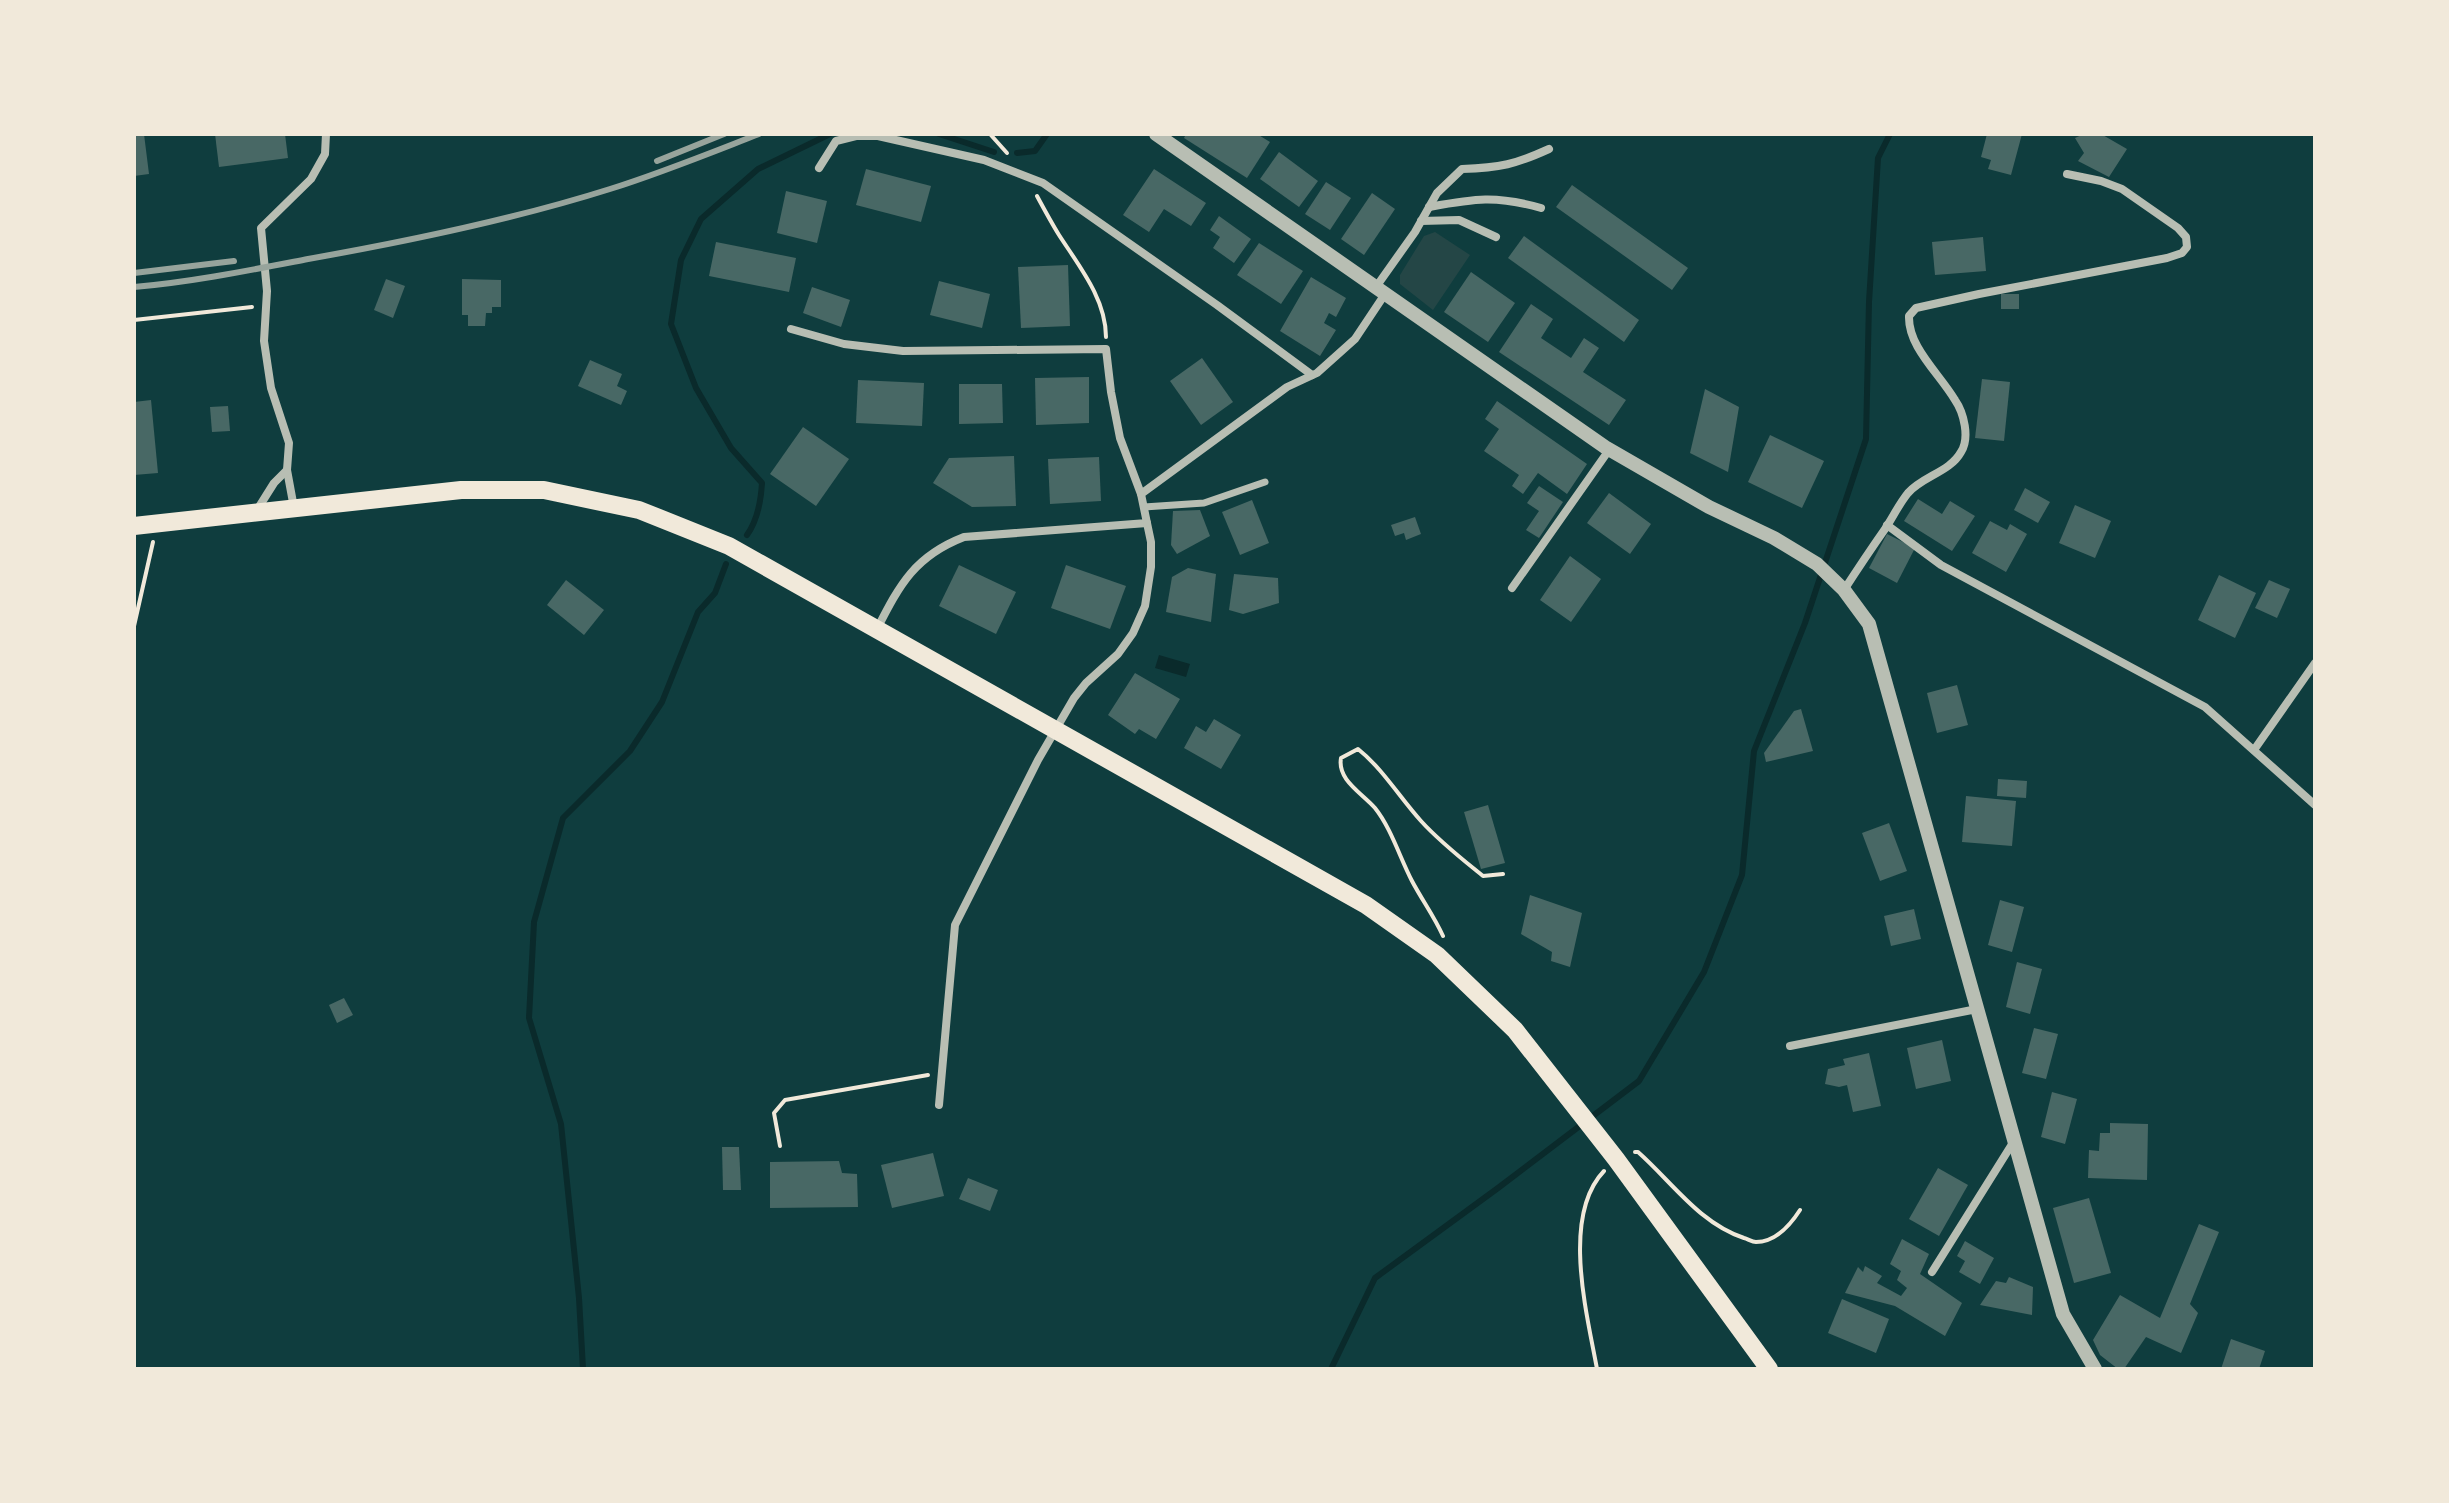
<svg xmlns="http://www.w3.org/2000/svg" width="2449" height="1503" viewBox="0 0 2449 1503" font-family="'Source Sans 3',sans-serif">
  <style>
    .green { fill: #244646 }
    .water { fill: #0a2a2b }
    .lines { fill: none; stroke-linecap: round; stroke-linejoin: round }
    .stream { stroke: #0a2a2b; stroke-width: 6 }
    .building { fill: #486865 }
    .path { stroke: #f1e9da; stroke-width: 4 }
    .pedestrian { stroke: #b8beb3; stroke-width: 7 }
    .minor { stroke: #b8beb3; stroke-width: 8 }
    .tertiary { stroke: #b8beb3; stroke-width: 14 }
    .primary { stroke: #f1e9da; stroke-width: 18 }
    .rail { stroke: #97a49c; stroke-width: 6 }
  </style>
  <rect width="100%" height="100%" fill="#0f3d3e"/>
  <path class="green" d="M1435,232l35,23 -37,55 -33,-26v-9l24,-39z"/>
  <path class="water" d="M1159,655l31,9 -4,13 -31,-9z"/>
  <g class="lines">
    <g class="stream">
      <path d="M939,134l55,18"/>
      <path d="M1017,153l18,-2 12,-17"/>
      <path d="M747,535c10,-14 14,-35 15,-52l-31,-35 -35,-60 -25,-64 10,-64 20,-41 57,-50 72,-35"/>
      <path d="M583,1369l-4,-71 -18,-174 -32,-106 5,-96 29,-104 67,-67 32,-49 36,-90 17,-19 11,-29"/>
      <path d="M1331,1369l44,-91 123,-90 141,-107 65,-109 38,-97 12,-124 51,-128 61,-184 3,-137 9,-144 12,-24"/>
    </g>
  </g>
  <g class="building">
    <path d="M134,134h10l5,40 -15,2z"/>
    <path d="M215,134h70l3,24 -69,9z"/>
    <path d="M1186,134h71l13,8 -23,36 -63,-40z"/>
    <path d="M1987,134h35l-11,41 -23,-6 3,-9 -10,-3z"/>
    <path d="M2084,134h17l26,15 -18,28 -31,-16 6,-8 -9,-15z"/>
    <path d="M1279,152l39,29 -19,26 -39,-28z"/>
    <path d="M866,169l65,17 -10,36 -65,-17z"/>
    <path d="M1154,169l52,34 -15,23 -27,-17 -15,23 -26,-17z"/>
    <path d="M1326,182l25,16 -21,32 -25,-16z"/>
    <path d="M1572,185l116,83 -16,22 -116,-83z"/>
    <path d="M786,191l41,10 -10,42 -40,-10z"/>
    <path d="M1372,193l23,16 -31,46 -23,-16z"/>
    <path d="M1219,216l32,23 -17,24 -21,-15 7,-11 -10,-7z"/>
    <path d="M1524,236l115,84 -15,22 -116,-84z"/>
    <path d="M1983,237l3,34 -51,4 -3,-33z"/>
    <path d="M716,242l80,16 -7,34 -80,-16z"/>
    <path d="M1259,243l44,28 -22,33 -44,-29z"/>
    <path d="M1068,265l2,61 -49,2 -3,-61z"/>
    <path d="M1471,272l44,31 -27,39 -44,-30z"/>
    <path d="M1311,277l35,21 -10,19 -7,-4 -5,10 12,7 -16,26 -40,-25z"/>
    <path d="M386,279l19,7 -12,32 -19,-8z"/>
    <path d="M462,279l39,1v27h-9v6h-6l-1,13h-17v-11h-6z"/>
    <path d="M939,281l51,13 -8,34 -52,-13z"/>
    <path d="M812,287l38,13 -9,27 -38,-14z"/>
    <rect x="2001" y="294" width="18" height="15"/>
    <path d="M1531,304l22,15 -12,19 30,20 13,-20 15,10 -16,24 43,28 -17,25 -110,-73z"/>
    <path d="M1202,358l31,44 -32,23 -31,-44z"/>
    <path d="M590,360l32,14 -5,12 10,5 -6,14 -43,-19z"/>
    <path d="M1089,377v46l-53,2 -1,-47z"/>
    <path d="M1982,379l28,3 -6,59 -29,-3z"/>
    <path d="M858,380l66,3 -2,43 -66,-3z"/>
    <path d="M959,384h43l1,39 -44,1z"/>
    <path d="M1705,389l34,18 -11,65 -38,-19z"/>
    <path d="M151,400l7,73 -24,2v-73z"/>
    <path d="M1497,401l90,63 -20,30 -29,-21 -15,21 -11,-8 7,-11 -35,-24 15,-22 -14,-10z"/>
    <path d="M228,406l2,25 -18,1 -2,-25z"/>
    <path d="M803,427l46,32 -33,47 -46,-32z"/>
    <path d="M1770,435l54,26 -22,47 -54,-26z"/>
    <path d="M1014,456l2,50 -44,1 -39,-24 16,-25z"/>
    <path d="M1099,457l2,44 -51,3 -2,-45z"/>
    <path d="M1539,486l24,16 -24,36 -13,-8 13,-19 -12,-8z"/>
    <path d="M2025,488l25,14 -12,21 -24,-13z"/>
    <path d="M1609,493l42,31 -21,30 -43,-31z"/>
    <path d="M1918,499l24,15 8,-13 25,15 -23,35 -48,-30z"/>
    <path d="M1252,500l17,43 -29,12 -18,-43z"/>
    <path d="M2075,505l36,16 -16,37 -36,-15z"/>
    <path d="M1200,510l10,26 -33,18 -6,-9 2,-34z"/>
    <path d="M1415,517l6,17 -15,6 -2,-7 -9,3 -4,-11z"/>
    <path d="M1990,521l17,9 3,-6 17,10 -21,38 -34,-19z"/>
    <path d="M1887,534l28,14 -18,35 -28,-15z"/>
    <path d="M1570,556l31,23 -30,43 -31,-22z"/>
    <path d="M959,565l57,27 -20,42 -57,-28z"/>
    <path d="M1066,565l60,21 -16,43 -59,-21z"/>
    <path d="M1188,568l28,6 -5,48 -45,-10 6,-35z"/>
    <path d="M1234,574l44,4 1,25 -36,11 -14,-4z"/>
    <path d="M2219,575l37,18 -21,45 -37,-18z"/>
    <path d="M566,580l38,30 -20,25 -37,-30z"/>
    <path d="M2269,580l21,9 -13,29 -22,-10z"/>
    <path d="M1135,673l45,26 -24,40 -17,-10 -4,5 -27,-19z"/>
    <path d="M1957,685l11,40 -31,8 -10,-40z"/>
    <path d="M1801,709l12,42 -47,11 -2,-9 30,-42z"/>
    <path d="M1214,719l27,16 -20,34 -37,-21 12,-22 10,6z"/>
    <path d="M1998,779l29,2 -1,17 -29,-2z"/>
    <path d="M1966,796l50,5 -4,45 -50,-4z"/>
    <path d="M1488,805l17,58 -24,6 -17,-57z"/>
    <path d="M1889,823l18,48 -27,10 -18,-48z"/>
    <path d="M1530,895l52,18 -12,54 -19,-6 1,-9 -31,-18z"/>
    <path d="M2000,900l24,7 -12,45 -24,-7z"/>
    <path d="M1914,909l7,30 -30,7 -7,-30z"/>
    <path d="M2017,962l25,7 -12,45 -24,-7z"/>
    <path d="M344,998l9,17 -16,8 -8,-18z"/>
    <path d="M2034,1028l24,6 -12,45 -24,-6z"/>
    <path d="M1942,1040l9,41 -35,8 -9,-41z"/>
    <path d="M1869,1053l12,53 -28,6 -6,-27 -8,2 -14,-3 3,-15 17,-4 -2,-6z"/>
    <path d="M2052,1092l25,7 -12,45 -24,-7z"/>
    <path d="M2110,1123l38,1 -1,56 -59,-2 1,-28 10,1 1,-18h10z"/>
    <path d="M722,1147h17l2,43h-18z"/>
    <path d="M933,1153l11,43 -52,12 -11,-43z"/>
    <path d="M839,1161l3,12 15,1 1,33 -88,1v-46z"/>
    <path d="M1938,1168l30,17 -29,51 -30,-17z"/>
    <path d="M968,1178l30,12 -8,21 -31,-12z"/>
    <path d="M2089,1198l22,75 -37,10 -21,-75z"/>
    <path d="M2199,1224l20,8 -29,72 8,9 -17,40 -35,-16 -22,32h-6l-18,-14 -7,-15 27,-45 40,23z"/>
    <path d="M1902,1239l27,15 -9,20 42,29 -17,33 -50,-30 -50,-13 13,-26 5,5 2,-6 17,10 -5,7 24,13 6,-8 -10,-8 4,-9 -11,-7z"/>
    <path d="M1965,1241l29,17 -14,26 -21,-12 6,-11 -8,-5z"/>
    <path d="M2009,1277l24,10 -1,28 -52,-10 16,-24 10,2z"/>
    <path d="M1842,1299l47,20 -13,34 -48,-20z"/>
    <path d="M2231,1339l34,12 -6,18h-38z"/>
  </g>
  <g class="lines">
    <g class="path">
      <path d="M990,134l17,19"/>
      <path d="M1037,196c7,13 14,26 22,39 20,31 47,64 47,102"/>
      <path d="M134,320l118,-13"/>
      <path d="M134,626l19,-84"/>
      <path d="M1443,936c-9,-20 -21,-36 -31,-55 -12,-23 -21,-53 -37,-73 -13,-15 -38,-28 -34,-50l17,-9c25,20 42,49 63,72 19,21 41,38 62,55l20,-2"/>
      <path d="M780,1146l-6,-33 11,-13 143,-25"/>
      <path d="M1635,1152h3c34,30 61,71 106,86 4,1 8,4 12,4 20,0 35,-18 44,-32"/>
      <path d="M1597,1369c-10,-55 -36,-153 7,-198"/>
    </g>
    <path class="pedestrian" d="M1144,507l60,-4 61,-21"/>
    <g class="minor">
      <path d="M819,168l17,-27 20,-5h22l106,24 59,23 174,122 95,70"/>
      <path d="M1429,207c45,-8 66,-12 112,1"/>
      <path d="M1421,221l38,-1 37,17"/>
      <path d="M1376,287l39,-55 22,-39 25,-24c38,-1 54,-5 87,-20"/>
      <path d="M791,329l53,15 59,7 203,-2 5,43 9,46 21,56"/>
      <path d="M287,470l7,38"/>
      <path d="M257,510l17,-27 13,-13 2,-27 -18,-55 -7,-47 3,-50 -6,-63 50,-49 14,-25 1,-20"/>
      <path d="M1887,525l54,40 264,142 110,98"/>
      <path d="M1512,588l97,-138"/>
      <path d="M1844,590c13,-20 27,-41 41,-61 8,-12 14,-25 23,-36 15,-17 42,-21 53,-41 9,-14 3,-39 -6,-52 -16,-27 -47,-53 -46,-84l7,-8 63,-14 188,-36 15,-5 5,-6 -1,-10 -8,-9 -56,-39 -21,-8 -34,-7"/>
      <path d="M877,629c23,-45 38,-73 87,-92l183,-14 -6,-29 146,-107 30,-14 38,-34 30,-45"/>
      <path d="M2254,750l61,-87"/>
      <path d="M1790,1046l187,-37"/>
      <path d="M939,1105l16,-180 83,-165 36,-62 12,-15 32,-29 15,-21 12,-27 6,-39v-25l-4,-19"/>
      <path d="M1932,1272l82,-131"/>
    </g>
    <path class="tertiary" d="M1156,134l449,313 104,60 65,31 43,26 27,26 25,34 194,690 32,55"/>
    <path class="primary" d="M134,526l327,-36h83l95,20 90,36 637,359 71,50 78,75 101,129 153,210"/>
    <g class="rail">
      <path d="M657,161l67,-27"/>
      <path d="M134,273l100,-12"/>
      <path d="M134,287c58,-5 117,-17 174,-28 102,-18 204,-39 302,-70 51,-16 100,-36 149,-55"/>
    </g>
  </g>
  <rect width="2449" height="1503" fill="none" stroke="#f1e9da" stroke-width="272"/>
</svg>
